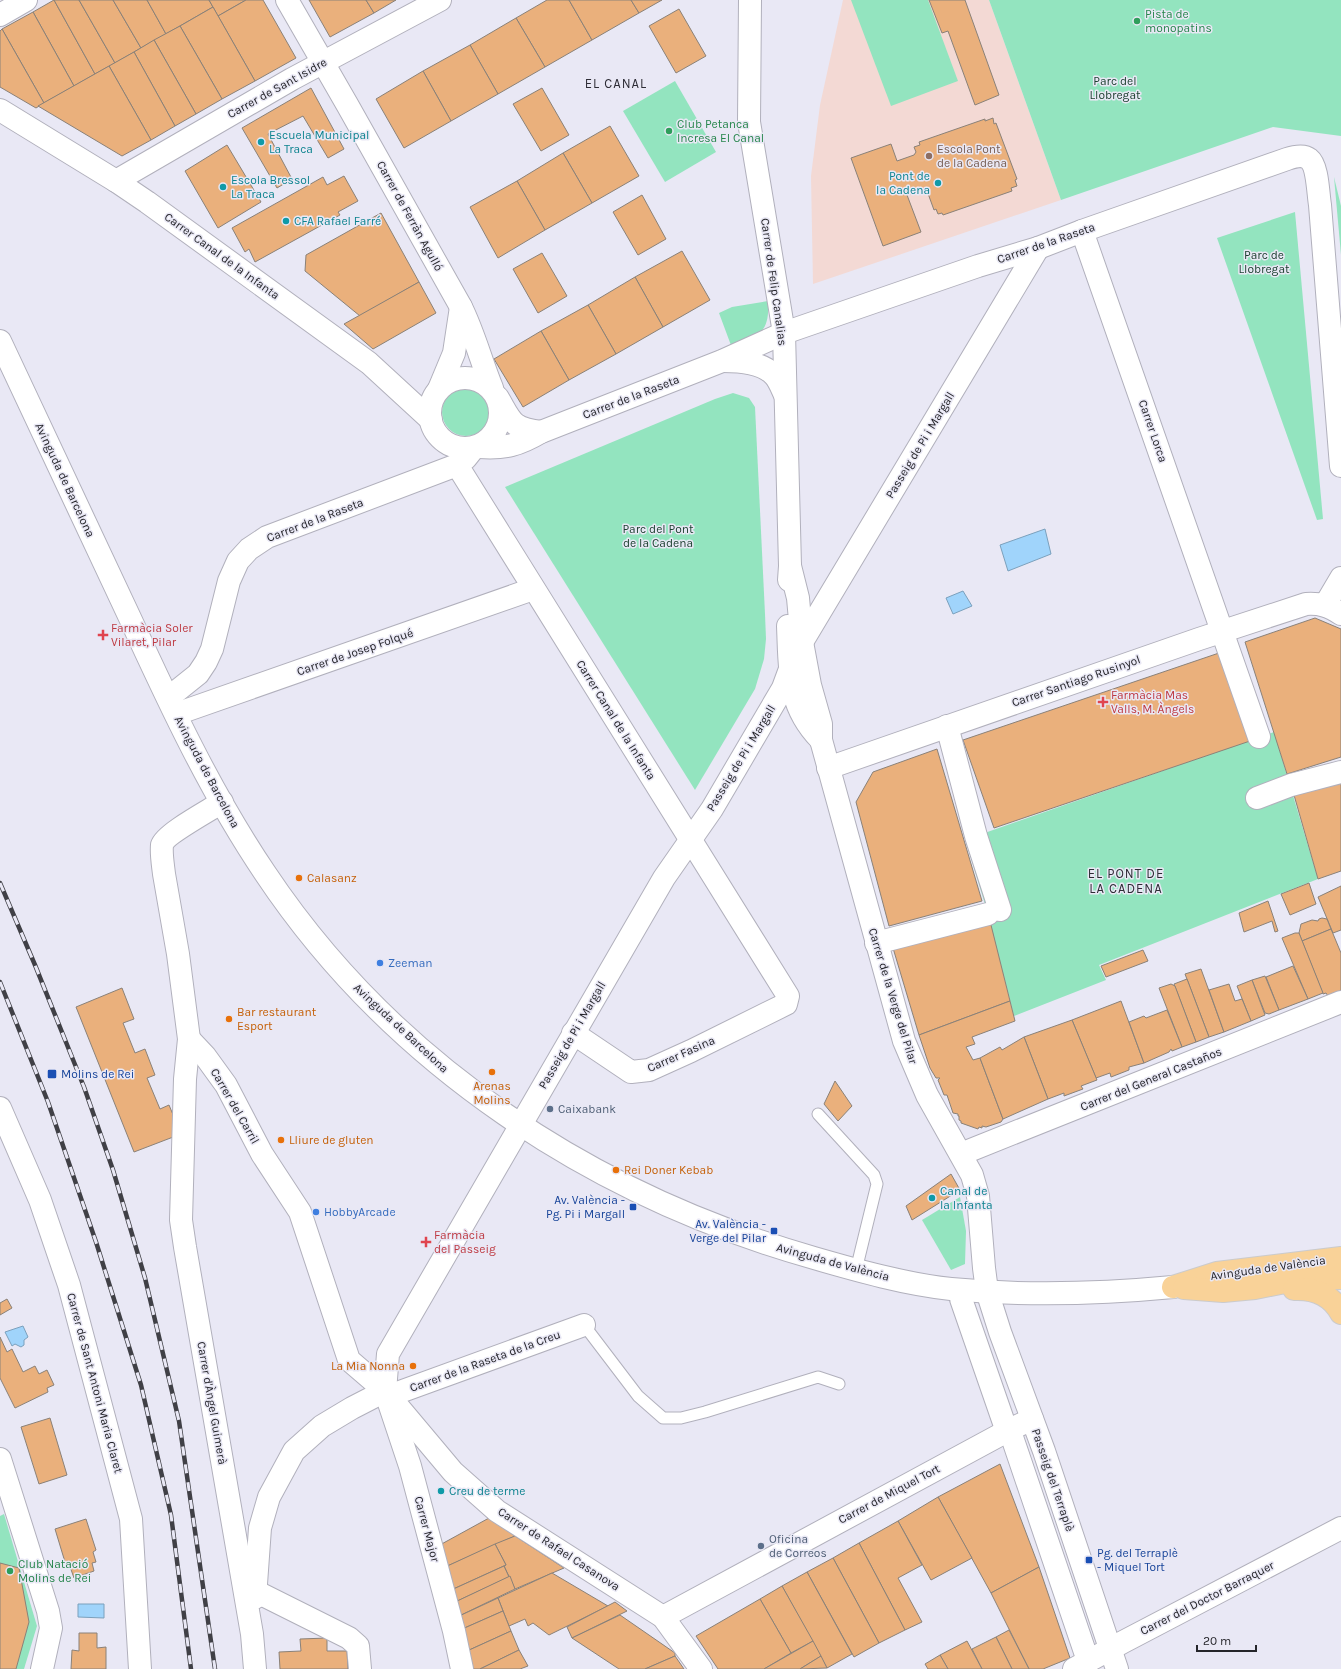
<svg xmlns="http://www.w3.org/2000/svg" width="1341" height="1669" viewBox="0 0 1341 1669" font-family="Karla,sans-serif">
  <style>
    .education { fill: #f3d9d4 }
    .green { fill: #93e4bf }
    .water { fill: #a0d4fb; stroke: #7ba0bc }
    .building { fill: #eab07c; stroke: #8a8178 }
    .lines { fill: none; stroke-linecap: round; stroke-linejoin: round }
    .lane-casing { stroke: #b1b0bc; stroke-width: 13 }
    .street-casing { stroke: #b1b0bc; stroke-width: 24 }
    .secondary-casing { stroke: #b1b0bc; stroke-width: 24 }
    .primary-casing { stroke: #cbcbcc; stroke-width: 24 }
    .lane { stroke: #fff; stroke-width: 11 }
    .street { stroke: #fff; stroke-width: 22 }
    .secondary { stroke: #fff; stroke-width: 22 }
    .primary { stroke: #f9d298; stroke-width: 22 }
    .rail-casing { stroke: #404046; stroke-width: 4.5 }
    .rail { stroke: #e9e8f5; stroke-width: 3; stroke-dasharray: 9; stroke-linecap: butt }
    .leisure-dot { fill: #2e9e5b; stroke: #e9e8f5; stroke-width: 1.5 }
    .culture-dot { fill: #0f9aa8; stroke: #e9e8f5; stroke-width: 1.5 }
    .education-dot { fill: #8d6e63; stroke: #e9e8f5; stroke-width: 1.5 }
    .health-dot { fill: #e0444e; stroke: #e9e8f5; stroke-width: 1.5 }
    .food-dot { fill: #e8710a; stroke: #e9e8f5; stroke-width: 1.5 }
    .shop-dot { fill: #3f7fe0; stroke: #e9e8f5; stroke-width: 1.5 }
    .transit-dot { fill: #1a4fb4; stroke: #e9e8f5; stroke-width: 1.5 }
    .service-dot { fill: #5c6f8a; stroke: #e9e8f5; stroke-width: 1.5 }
    .labels { text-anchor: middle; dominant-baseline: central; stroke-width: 3; stroke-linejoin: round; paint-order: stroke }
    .leisure-label { font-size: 12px; fill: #27864d; stroke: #e9e8f5; text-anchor: start }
    .park-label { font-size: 12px; fill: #1c4030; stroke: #e9e8f5 }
    .street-label { font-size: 12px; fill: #25252a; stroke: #e9e8f5 }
    .culture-label { font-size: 12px; fill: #0d838f; stroke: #e9e8f5; text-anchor: start }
    .education-label { font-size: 12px; fill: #785e54; stroke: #e9e8f5; text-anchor: start }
    .health-label { font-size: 12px; fill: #be3a42; stroke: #e9e8f5; text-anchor: start }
    .food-label { font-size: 12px; fill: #c56008; stroke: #e9e8f5; text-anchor: start }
    .shop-label { font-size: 12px; fill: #366cbe; stroke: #e9e8f5; text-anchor: start }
    .transit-label { font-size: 12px; fill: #164399; stroke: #e9e8f5; text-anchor: start }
    .service-label { font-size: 12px; fill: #4e5e75; stroke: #e9e8f5; text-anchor: start }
    .neighbourhood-label { font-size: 13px; letter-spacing: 1px; fill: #2d2c35; stroke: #e9e8f5 }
  </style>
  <rect width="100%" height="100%" fill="#e9e8f5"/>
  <path class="education" d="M843,0h146l72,200 -248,84 -2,-108 9,-71z"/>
  <g class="green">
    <path d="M851,0h77l30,81 -67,25z"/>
    <path d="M989,0h352v136l-68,-9 -212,73z"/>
    <path d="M675,81l41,71 -51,30 -42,-71z"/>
    <path d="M1334,177l7,29v49z"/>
    <path d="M1295,212l28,307 -6,1 -100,-282z"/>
    <path d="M768,301c2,32 -9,35 -36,47l-13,-35 13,-6z"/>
    <circle cx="466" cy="412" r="24"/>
    <path d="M733,393l16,5 6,9 10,207 1,25 -2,20 -9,30 -60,101 -190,-303 210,-88z"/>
    <path d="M1274,732l44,147 -219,86 7,15 -92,36 -26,-102 -23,-75 11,-3z"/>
    <path d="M960,1197l6,34 -1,33 -14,6 -29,-50z"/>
    <path d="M4,1514l33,112 -13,43h-24v-153z"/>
  </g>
  <g class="water">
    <path d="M1045,529l6,25 -43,17 -8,-26z"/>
    <path d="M963,591l9,15 -19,8 -7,-16z"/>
    <path d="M23,1326l5,11 -4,3v5l-3,2 -6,-3 -3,2 -7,-14z"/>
    <path d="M78,1604h26v14l-26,-1z"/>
  </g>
  <g class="building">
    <path d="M54,0l41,74 -21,12 -41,-74z"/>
    <path d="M54,0h25l36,63 -20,11z"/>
    <path d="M79,0h34l28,48 -26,15z"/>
    <path d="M113,0h34l19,34 -25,14z"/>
    <path d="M147,0h62l4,7 -47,27z"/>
    <path d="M209,0h37l-28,16z"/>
    <path d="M246,0h17l33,58 -41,23 -37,-65z"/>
    <path d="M309,0h57l8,13 -44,24z"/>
    <path d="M366,0h30l-22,13z"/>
    <path d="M547,0h22l23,40 -47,27 -29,-49z"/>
    <path d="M569,0h62l8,13 -47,27z"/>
    <path d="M631,0h31l-23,13z"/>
    <path d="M929,0h36l34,95 -24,10 -27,-74 -6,2z"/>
    <path d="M213,7l42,74 -33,18 -42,-73z"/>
    <path d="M679,9l27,47 -30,17 -27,-47z"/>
    <path d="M33,12l41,74 -30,17 -42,-74z"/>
    <path d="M516,18l29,49 -47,27 -28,-49z"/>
    <path d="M180,26l42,73 -26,15 -42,-74z"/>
    <path d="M2,29l42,74 -8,5 -36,-21v-56z"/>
    <path d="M154,40l42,74 -21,12 -41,-74z"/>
    <path d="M470,45l28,49 -47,27 -28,-50z"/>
    <path d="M134,52l41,74 -24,14 -42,-74z"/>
    <path d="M109,66l42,74 -29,16 -84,-50z"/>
    <path d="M423,71l28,50 -47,27 -28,-49z"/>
    <path d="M311,88l33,61 -16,9 -25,-42 -35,18 24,45 -15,9 -35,-60z"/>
    <path d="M542,88l27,47 -28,16 -28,-47z"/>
    <path d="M993,118l1,6 2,-1 21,56 -2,1 2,6 -6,2 1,3 -69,24 -1,-2 -4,1 -2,-5 -2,1 -8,-22 -19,7 14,37 -38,14 -32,-88 40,-14 6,17 17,-6 2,-3 -2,-5 6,-2 -1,-3 66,-23v2z"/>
    <path d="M610,126l29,50 -47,27 -29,-50z"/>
    <path d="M227,145l34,57 -43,26 -33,-57z"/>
    <path d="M563,153l29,50 -47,27 -28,-49z"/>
    <path d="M344,176l14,25 -20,11 2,3 -85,47 -6,-13 -4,3 -13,-24 91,-51 4,8z"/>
    <path d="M517,181l28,49 -47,28 -28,-51z"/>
    <path d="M642,195l24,44 -28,16 -25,-43z"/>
    <path d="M381,213l38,69 -59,34 -55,-45 1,-16z"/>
    <path d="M682,251l28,49 -47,27 -28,-50z"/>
    <path d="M542,253l25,43 -29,17 -25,-44z"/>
    <path d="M635,277l28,50 -47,27 -28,-49z"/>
    <path d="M419,282l17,31 -63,36 -29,-25z"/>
    <path d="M588,305l28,49 -47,26 -28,-49z"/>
    <path d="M541,331l28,49 -46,27 -29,-48z"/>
    <path d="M1315,618l26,11v128l-54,17 -42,-132z"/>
    <path d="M1219,653l31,88 -256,87 -31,-88z"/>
    <path d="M937,749l45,152 -93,25 -33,-124 17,-30z"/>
    <path d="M1341,780v91l-23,8 -24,-84z"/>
    <path d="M1309,883l7,21 -26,11 -9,-21z"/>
    <path d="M1341,886v44l-8,3 -15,-36z"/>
    <path d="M1268,901l10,30 -3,1 -3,-11 -28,11 -5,-19z"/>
    <path d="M1322,918l5,1 4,10 -29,12 -3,-8 2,-9 11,-4 6,1 1,-2z"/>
    <path d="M990,921l20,80 -91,34 -26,-87z"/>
    <path d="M1331,929l10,24v38l-13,5 -2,-3 -3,1 -21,-53z"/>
    <path d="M1295,933h4l24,60 -15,6 -26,-61z"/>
    <path d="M1143,950l5,11 -42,16 -5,-11z"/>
    <path d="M1293,966l15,33 -29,11 -13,-33z"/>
    <path d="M1201,969l23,63 -15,5 -24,-63z"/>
    <path d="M1265,976l14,34 -10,4 -4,-1 -13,-33z"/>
    <path d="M1187,979l22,58 -13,5 -22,-58z"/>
    <path d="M1252,980l13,35 -14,6 -14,-35z"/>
    <path d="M1171,984l4,2 21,56 -14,5 -23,-59z"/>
    <path d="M1229,984l6,17 7,-2 9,22 -27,11 -15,-42z"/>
    <path d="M122,988l12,31 -11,4 12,30 10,-4 10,26 -8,3 13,31 9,-4 12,29 -47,18 -58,-145z"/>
    <path d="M1010,1001l5,20 -43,16 3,7 -9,3 7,13 7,-2 23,61 -2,3 -15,5 -4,-1v2l-3,-1 -1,2 -17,-6v-2l-2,-1v-4h-1v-2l-5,-1 -6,-18h-3l-6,-15 2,-2h-4l-6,-10 -11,-33z"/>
    <path d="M1121,1001l23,62 -15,4v3l-18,7 -1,-4 -14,5 -24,-58z"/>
    <path d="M1167,1010l15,37 -10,4 -1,-2 -2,3 -25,11 -15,-41 15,-6 2,2z"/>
    <path d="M1072,1020l25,60 -16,6 2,3 -19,7v-3l-16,6 -24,-62z"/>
    <path d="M1024,1037l24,62 -45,20 -23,-61 20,-11 2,3z"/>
    <path d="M835,1081l17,25 -14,15 -14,-17z"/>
    <path d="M951,1174l9,16 -48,30 -6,-14z"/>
    <path d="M7,1299l5,9 -12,7v-12z"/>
    <path d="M0,1337l7,15 5,-3 11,23 12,-6 4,8 8,-4 7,15 -7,3 1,4 -33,16 -15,-30z"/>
    <path d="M50,1418l17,57 -28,9 -18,-57z"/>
    <path d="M1000,1464l39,103 -48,26 -53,-96z"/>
    <path d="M938,1497l34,61 -41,22 -33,-59z"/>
    <path d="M489,1518l26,18 -72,32 -5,-22z"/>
    <path d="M86,1519l10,31 -3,2 3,10 -4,1 2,8 -20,7 -6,-17 -3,1 -10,-33z"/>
    <path d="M898,1521l24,44 -24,13 24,44 -17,8 -46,-87z"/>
    <path d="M515,1536l17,11 32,21 -49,21 -11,-23 2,-1 -11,-21z"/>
    <path d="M859,1543l46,87 -26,13 -46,-85z"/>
    <path d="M495,1544l11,21 -57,26 -6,-23z"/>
    <path d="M833,1558l46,85 -25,14 -47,-85z"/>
    <path d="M0,1563l19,5 10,54 -13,47h-16z"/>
    <path d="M504,1566l5,11 -56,26 -4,-12z"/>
    <path d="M1039,1567l31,91 -27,11h-14l-38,-76z"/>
    <path d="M807,1572l45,82 -25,14 -45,-82z"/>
    <path d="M552,1573l56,33 -59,29 -16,-12 -5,3 -3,-7 -16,7 -11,-28z"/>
    <path d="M510,1576l5,13 -58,28 -4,-14z"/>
    <path d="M782,1586l31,55 -22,12 -31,-54z"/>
    <path d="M498,1598l5,13 -43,19 -3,-13z"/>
    <path d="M760,1599l31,54 -27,16h-46l-22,-33z"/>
    <path d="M615,1602l12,9 -55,27 -5,-11z"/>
    <path d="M503,1611l8,20 -44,20 -7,-21z"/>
    <path d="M620,1615l55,38v3l-30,13h-26l-47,-31z"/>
    <path d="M1009,1630l20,39h-17l-16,-32z"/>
    <path d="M511,1631l8,19 -39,19h-8l-5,-18z"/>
    <path d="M79,1633h18v15l9,-1v22h-35l1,-19 7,1z"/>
    <path d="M996,1637l16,32h-30l-10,-20z"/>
    <path d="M327,1638v13h20l1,18h-68l-1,-17 22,-1 -1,-12z"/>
    <path d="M813,1641l8,15 -21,13h-36z"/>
    <path d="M967,1641l15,28h-34l-8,-14z"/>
    <path d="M519,1650l9,16 -8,3h-40z"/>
    <path d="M940,1655l8,14h-20l-3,-5z"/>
    <path d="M675,1656l9,13h-39z"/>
    <path d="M821,1656l6,12 -27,1z"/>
  </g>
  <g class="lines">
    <g class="lane-casing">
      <g id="lane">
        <path d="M818,1114l56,61 3,9 -21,86"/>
        <path d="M584,1325l54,71 25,22h18l24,-6 113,-35 21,7"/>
      </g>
    </g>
    <g class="street-casing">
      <g id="street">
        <path d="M287,0l61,106 113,201c13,26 20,54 31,81"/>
        <path d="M0,15l26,-15"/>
        <path d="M0,110l116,71 31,21 222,161 62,57"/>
        <path d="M116,181l176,-102 148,-79"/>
        <path d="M1082,231l177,506"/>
        <path d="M723,361c17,0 39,1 51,14 5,5 8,14 11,20"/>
        <circle cx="465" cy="413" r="35"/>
        <path d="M439,389l15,-36 7,-46"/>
        <path d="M498,398c14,24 13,30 43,34"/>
        <path d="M479,447c26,2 40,-2 62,-15l181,-71 62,-28 194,-67 60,-18 44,-17 205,-72c6,-2 16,-5 22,0 9,7 9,35 11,46l21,261"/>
        <path d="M474,448l-8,10 -9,7 331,531 -2,8 -95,47 -42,19 -18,2 -58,-39"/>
        <path d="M1325,605l16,-27"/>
        <path d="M802,642l236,-394"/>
        <path d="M168,698l30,-24 8,-12 6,-13 17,-68 9,-20 11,-12 18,-12 190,-72"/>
        <path d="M176,714l357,-125"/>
        <path d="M947,726l29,110 24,74"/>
        <path d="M828,768l371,-129 107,-35c14,-1 23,2 35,10"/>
        <path d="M1257,798l34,-13 50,-13"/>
        <path d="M222,802c-12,8 -57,32 -60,43 -1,9 1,20 2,29l14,80 11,85 -4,40 -4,141 4,27 67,387 3,35"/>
        <path d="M876,943l112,-29"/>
        <path d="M189,1039l16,17 21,29 36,69 38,58 49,148 36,31 68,81 44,39 166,106 38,52"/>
        <path d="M0,1108l40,92 29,85 62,234 9,150"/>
        <path d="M961,1154l380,-152"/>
        <path d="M961,1299l43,124"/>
        <path d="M385,1391l12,2 187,-68"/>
        <path d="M1012,1437l73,215"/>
        <path d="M0,1459l48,152 3,17 -9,41"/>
        <path d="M255,1591l94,47 9,8 2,23"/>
        <path d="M255,1598l5,-70 9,-31 25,-46 28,-25 30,-18 33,-17"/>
        <path d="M663,1617l346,-187 23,-11"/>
        <path d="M462,1669l-8,-38 -44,-165 -25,-75 3,-37 276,-476 48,-69 71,-121 7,-19"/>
        <path d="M1074,1669l49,-27 218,-114"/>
      </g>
    </g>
    <g class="secondary-casing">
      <g id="secondary">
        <path d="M750,0l-1,122 35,211 6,233 -1,14"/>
        <path d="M0,341c43,93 87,185 130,277 40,87 81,175 135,255 128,192 329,323 549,385 45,13 91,26 137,31 74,7 148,5 222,-2"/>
        <path d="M790,566l8,32 4,44 8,43 11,39v16l83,301 23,54 45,80 6,21 6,72 3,23 13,41 44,119 73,218"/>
        <path d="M788,626c2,44 -1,79 32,113"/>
      </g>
    </g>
    <g class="primary-casing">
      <g id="primary">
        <path d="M1173,1287l44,-14 124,-15"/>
        <path d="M1184,1288l39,3 32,-3 45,-9 41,-1"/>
        <path d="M1294,1289c20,-1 37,5 47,24"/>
      </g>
    </g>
    <use href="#lane" class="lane"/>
    <use href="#street" class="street"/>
    <use href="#secondary" class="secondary"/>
    <use href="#primary" class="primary"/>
    <g class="rail-casing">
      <g id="rail">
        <path d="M0,883l35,82 49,122 29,83 32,108 34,143 36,248"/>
        <path d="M0,982l48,120 48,140 45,143 30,130 20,154"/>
      </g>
    </g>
    <use href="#rail" class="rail"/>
  </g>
  <g class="leisure-dot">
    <circle cx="1137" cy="21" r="4"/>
    <circle cx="669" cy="131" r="4"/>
    <circle cx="10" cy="1571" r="4"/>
  </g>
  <g class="culture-dot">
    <circle cx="261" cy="142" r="4"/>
    <circle cx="938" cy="183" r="4"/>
    <circle cx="223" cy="187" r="4"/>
    <circle cx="286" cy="221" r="4"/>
    <circle cx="932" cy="1198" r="4"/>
    <circle cx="441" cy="1491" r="4"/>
  </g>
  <circle class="education-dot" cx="929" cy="156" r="4"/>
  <g class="health-dot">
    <path d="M101 629h4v4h4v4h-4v4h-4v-4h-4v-4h4z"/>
    <path d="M1101 696h4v4h4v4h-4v4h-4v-4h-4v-4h4z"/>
    <path d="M424 1236h4v4h4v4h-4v4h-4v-4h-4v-4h4z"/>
  </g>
  <g class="food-dot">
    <circle cx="299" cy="878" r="4"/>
    <circle cx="229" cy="1019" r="4"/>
    <circle cx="492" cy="1072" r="4"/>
    <circle cx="281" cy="1140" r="4"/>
    <circle cx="616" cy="1170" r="4"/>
    <circle cx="413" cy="1366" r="4"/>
  </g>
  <g class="shop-dot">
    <circle cx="380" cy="963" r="4"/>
    <circle cx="316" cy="1212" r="4"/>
  </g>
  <g class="transit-dot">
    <rect x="47" y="1069" width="10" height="10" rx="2"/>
    <rect x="629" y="1203" width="8" height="8" rx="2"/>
    <rect x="770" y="1227" width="8" height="8" rx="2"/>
    <rect x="1085" y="1556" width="8" height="8" rx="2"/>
  </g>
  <g class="service-dot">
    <circle cx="550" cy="1109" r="4"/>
    <circle cx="761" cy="1546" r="4"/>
  </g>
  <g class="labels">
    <g class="leisure-label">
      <text x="1145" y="14">Pista de<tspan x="1145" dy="14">monopatins</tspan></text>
      <text x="677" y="124">Club Petanca<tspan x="677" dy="14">Incresa El Canal</tspan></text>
      <text x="18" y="1564">Club Natació<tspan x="18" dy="14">Molins de Rei</tspan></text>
    </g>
    <g class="park-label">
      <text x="1115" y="81">Parc del<tspan x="1115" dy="14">Llobregat</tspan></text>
      <text x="1264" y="255">Parc de<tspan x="1264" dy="14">Llobregat</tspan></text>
      <text x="658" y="529">Parc del Pont<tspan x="658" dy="14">de la Cadena</tspan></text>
    </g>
    <g class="street-label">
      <text transform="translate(277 88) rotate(-29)">Carrer de Sant Isidre</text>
      <text transform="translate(410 216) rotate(61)">Carrer de Ferràn Agulló</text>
      <text transform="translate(1046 243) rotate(-19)">Carrer de la Raseta</text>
      <text transform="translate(222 256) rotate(36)">Carrer Canal de la Infanta</text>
      <text transform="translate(774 282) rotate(82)">Carrer de Felip Canalias</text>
      <text transform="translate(631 397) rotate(-21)">Carrer de la Raseta</text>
      <text transform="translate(1153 431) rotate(71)">Carrer Lorca</text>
      <text transform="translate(920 445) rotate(-59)">Passeig de Pi i Margall</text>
      <text transform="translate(65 480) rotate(65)">Avinguda de Barcelona</text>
      <text transform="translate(315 520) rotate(-21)">Carrer de la Raseta</text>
      <text transform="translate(355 652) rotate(-19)">Carrer de Josep Folqué</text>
      <text transform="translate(1076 681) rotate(-19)">Carrer Santiago Rusinyol</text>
      <text transform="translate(616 720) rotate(58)">Carrer Canal de la Infanta</text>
      <text transform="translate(741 758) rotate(-59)">Passeig de Pi i Margall</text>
      <text transform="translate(207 772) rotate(62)">Avinguda de Barcelona</text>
      <text transform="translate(893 996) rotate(73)">Carrer de la Verge del Pilar</text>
      <text transform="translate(401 1028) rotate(43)">Avinguda de Barcelona</text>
      <text transform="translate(572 1035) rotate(-60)">Passeig de Pi i Margall</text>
      <text transform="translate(681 1054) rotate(-24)">Carrer Fasina</text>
      <text transform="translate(1151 1079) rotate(-22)">Carrer del General Castaños</text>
      <text transform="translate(235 1106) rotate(60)">Carrer del Carril</text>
      <text transform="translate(833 1262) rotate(15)">Avinguda de València</text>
      <text transform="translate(1268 1268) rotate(-8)">Avinguda de València</text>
      <text transform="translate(485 1361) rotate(-20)">Carrer de la Raseta de la Creu</text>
      <text transform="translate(95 1383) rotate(75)">Carrer de Sant Antoni Maria Claret</text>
      <text transform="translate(212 1403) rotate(80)">Carrer d'Àngel Guimerà</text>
      <text transform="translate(1053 1480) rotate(71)">Passeig del Terraplè</text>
      <text transform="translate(889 1494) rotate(-28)">Carrer de Miquel Tort</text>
      <text transform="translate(427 1529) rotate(75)">Carrer Major</text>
      <text transform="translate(559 1549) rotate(33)">Carrer de Rafael Casanova</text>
      <text transform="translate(1207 1598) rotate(-27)">Carrer del Doctor Barraquer</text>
    </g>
    <g class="culture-label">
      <text x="269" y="135">Escuela Municipal<tspan x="269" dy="14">La Traca</tspan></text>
      <text x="930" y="176" text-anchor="end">Pont de<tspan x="930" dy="14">la Cadena</tspan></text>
      <text x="231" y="180">Escola Bressol<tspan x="231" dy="14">La Traca</tspan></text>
      <text x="294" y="221">CFA Rafael Farré</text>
      <text x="940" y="1191">Canal de<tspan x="940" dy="14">la Infanta</tspan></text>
      <text x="449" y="1491">Creu de terme</text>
    </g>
    <g class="education-label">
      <text x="937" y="149">Escola Pont<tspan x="937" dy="14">de la Cadena</tspan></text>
    </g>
    <g class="health-label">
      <text x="111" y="628">Farmàcia Soler<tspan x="111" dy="14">Vilaret, Pilar</tspan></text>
      <text x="1111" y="695">Farmàcia Mas<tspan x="1111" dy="14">Valls, M. Àngels</tspan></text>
      <text x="434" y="1235">Farmàcia<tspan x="434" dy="14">del Passeig</tspan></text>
    </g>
    <g class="food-label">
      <text x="307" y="878">Calasanz</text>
      <text x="237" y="1012">Bar restaurant<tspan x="237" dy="14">Esport</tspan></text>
      <text x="492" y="1086" text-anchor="middle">Arenas<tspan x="492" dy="14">Molins</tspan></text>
      <text x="289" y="1140">Lliure de gluten</text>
      <text x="624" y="1170">Rei Doner Kebab</text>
      <text x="405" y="1366" text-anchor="end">La Mia Nonna</text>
    </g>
    <g class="shop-label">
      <text x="388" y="963">Zeeman</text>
      <text x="324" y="1212">HobbyArcade</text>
    </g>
    <g class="transit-label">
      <text x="61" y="1074">Molins de Rei</text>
      <text x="625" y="1200" text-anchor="end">Av. València -<tspan x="625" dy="14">Pg. Pi i Margall</tspan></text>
      <text x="766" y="1224" text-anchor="end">Av. València -<tspan x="766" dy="14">Verge del Pilar</tspan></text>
      <text x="1097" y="1553">Pg. del Terraplè<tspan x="1097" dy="14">- Miquel Tort</tspan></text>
    </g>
    <g class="service-label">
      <text x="558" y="1109">Caixabank</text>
      <text x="769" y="1539">Oficina<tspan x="769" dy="14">de Correos</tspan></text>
    </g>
    <g class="neighbourhood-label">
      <text x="616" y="83">EL CANAL</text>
      <text x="1126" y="873">EL PONT DE<tspan x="1126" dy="15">LA CADENA</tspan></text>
    </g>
  </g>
  <path d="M1197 1645v6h59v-6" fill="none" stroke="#25252a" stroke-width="2"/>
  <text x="1203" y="1645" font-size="12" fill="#25252a" stroke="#e9e8f5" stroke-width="3" paint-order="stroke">20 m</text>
</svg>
